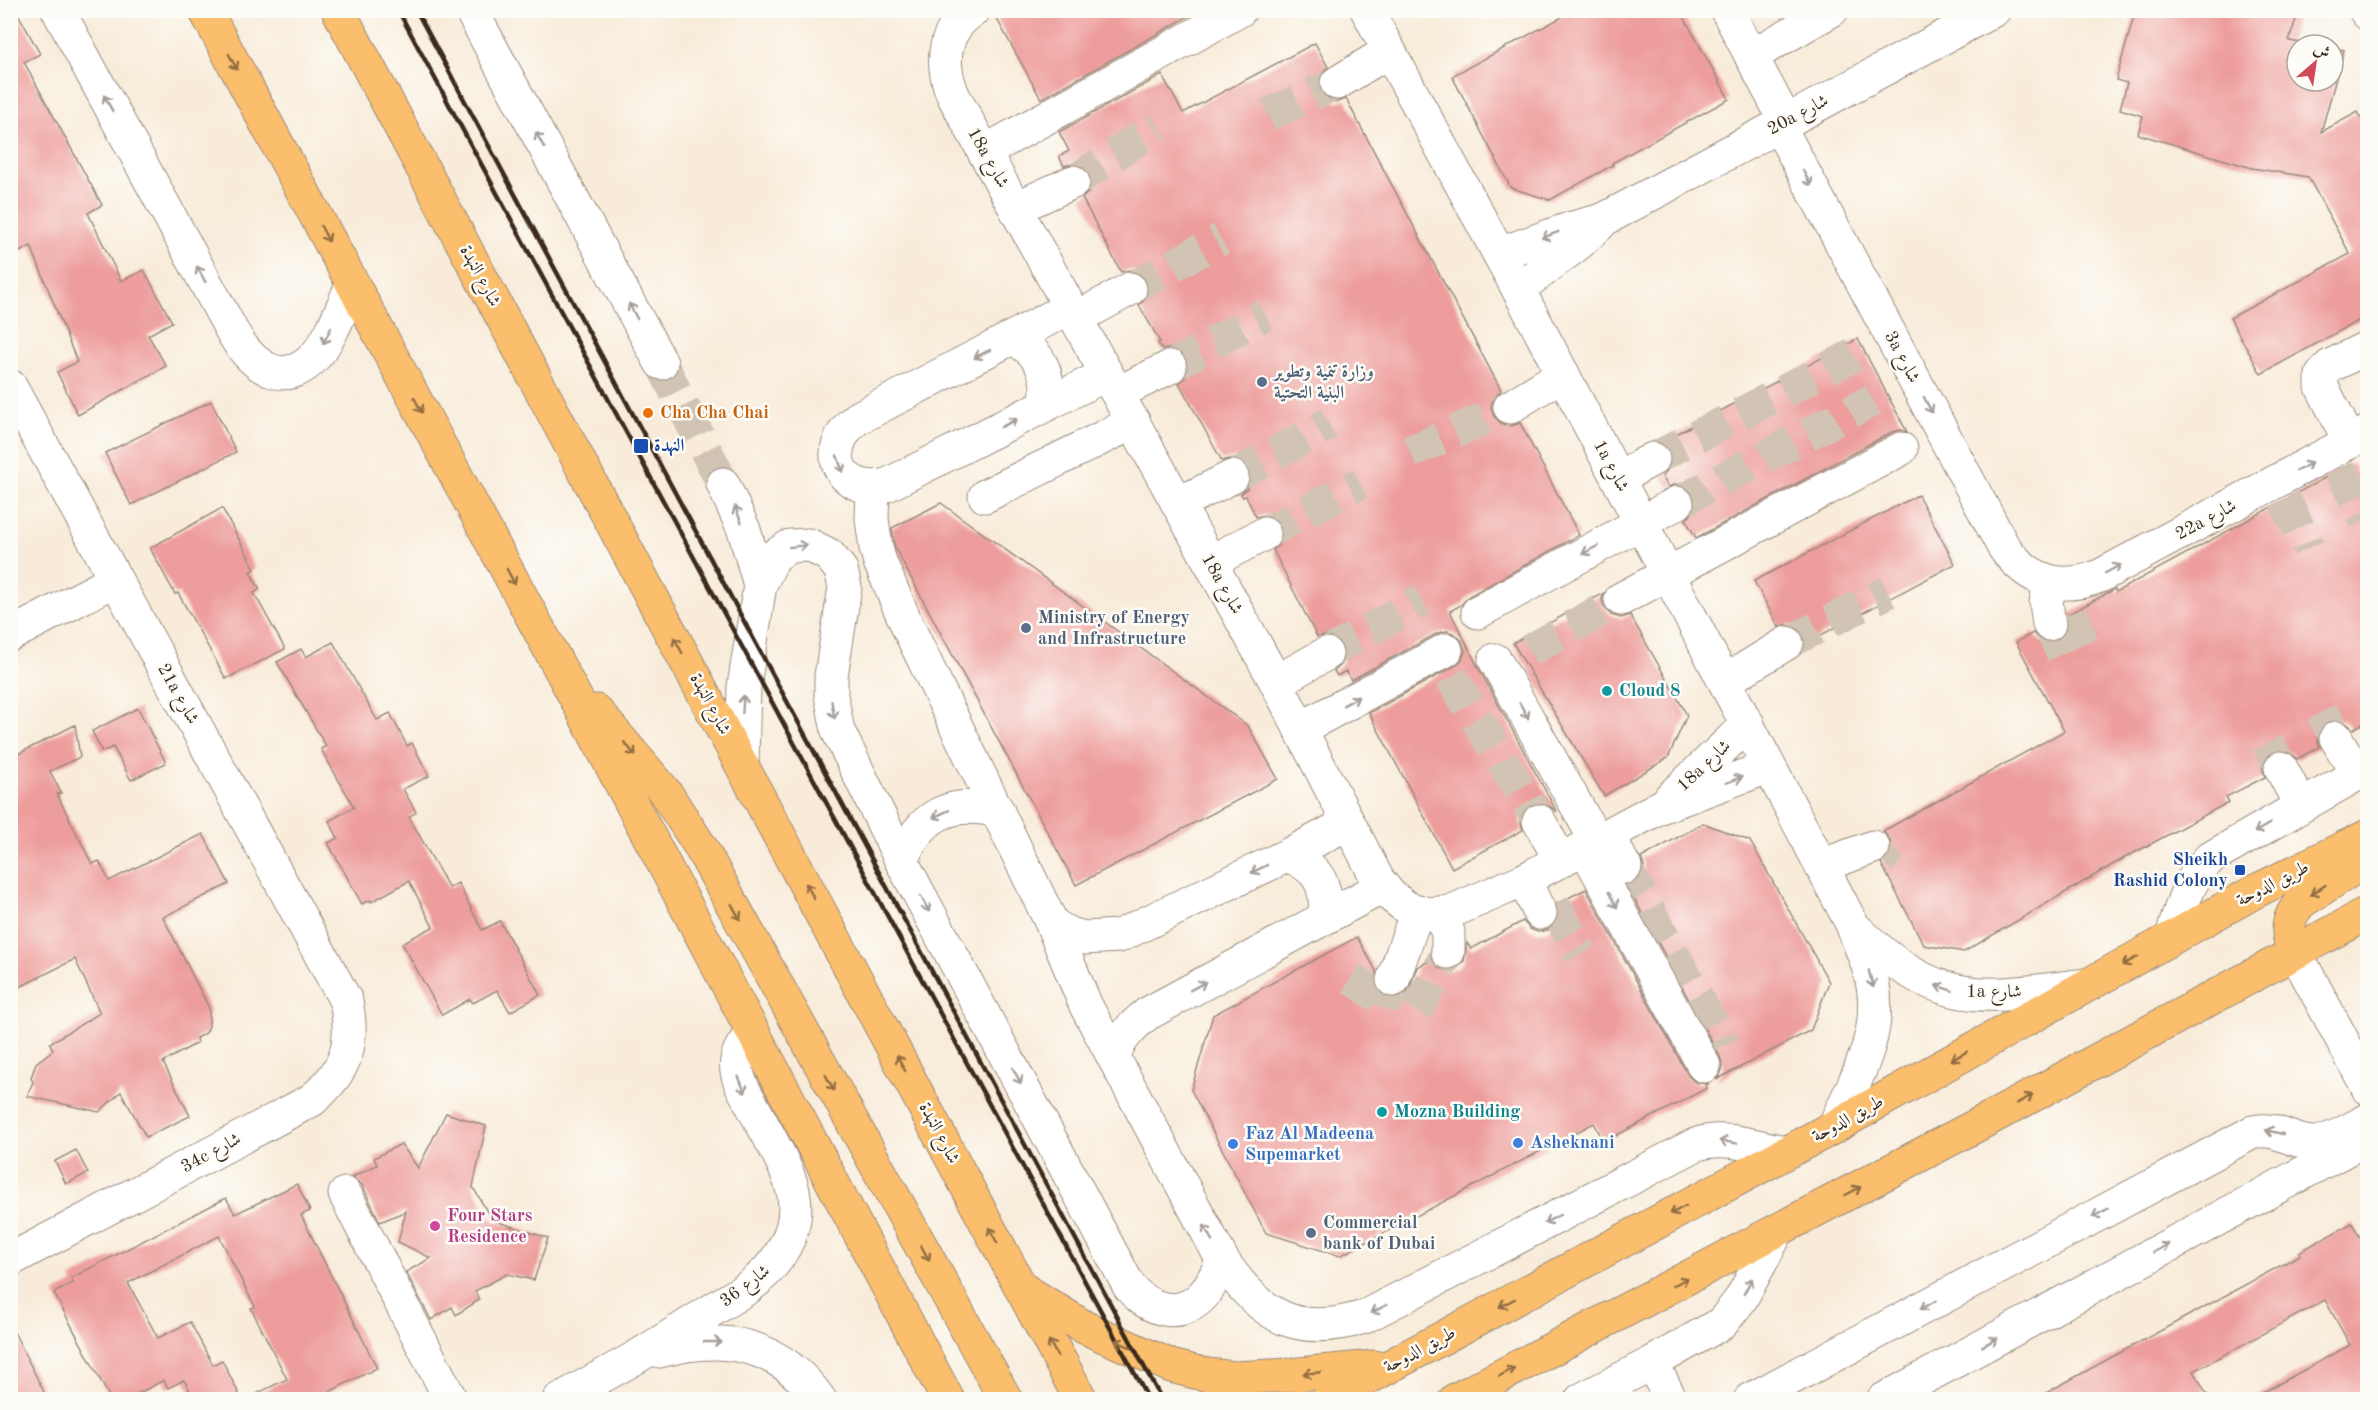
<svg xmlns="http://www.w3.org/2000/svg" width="2378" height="1410" viewBox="0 0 2378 1410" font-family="'Old Standard TT',Amiri,serif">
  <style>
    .building { fill: #ed9d9b }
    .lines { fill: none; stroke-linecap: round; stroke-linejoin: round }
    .minor-tunnel { stroke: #d2c4b4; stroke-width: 33; stroke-dasharray: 33 16; stroke-linecap: butt }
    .minor-casing { stroke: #9a8a7c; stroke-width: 35 }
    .major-casing { stroke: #9a8a7c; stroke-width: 35 }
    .minor { stroke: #fff; stroke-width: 33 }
    .major { stroke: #fabe6d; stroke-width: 33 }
    .rail { stroke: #3b2a1e; stroke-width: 4.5 }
    .oneway { stroke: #916d42 }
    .oneway2 { stroke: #a79f9a }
    .service-dot { fill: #5c6f8a; stroke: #fdfcf7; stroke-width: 2 }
    .food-dot { fill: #e8710a; stroke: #fdfcf7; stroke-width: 2 }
    .transit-dot { fill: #1a4fb4; stroke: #fdfcf7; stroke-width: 2 }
    .culture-dot { fill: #0f9aa8; stroke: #fdfcf7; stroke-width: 2 }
    .shop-dot { fill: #3f7fe0; stroke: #fdfcf7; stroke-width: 2 }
    .hotel-dot { fill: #d1479c; stroke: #fdfcf7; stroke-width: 2 }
    .labels { text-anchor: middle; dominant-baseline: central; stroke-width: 5; stroke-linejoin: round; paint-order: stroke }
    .street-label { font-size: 18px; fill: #3b2a1e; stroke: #fdfcf7 }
    .service-label { font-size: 18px; font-weight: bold; fill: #4e5e75; stroke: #fdfcf7; text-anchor: start }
    .food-label { font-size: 18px; font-weight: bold; fill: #c56008; stroke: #fdfcf7; text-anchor: start }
    .transit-label { font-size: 18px; font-weight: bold; fill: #164399; stroke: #fdfcf7; text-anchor: start }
    .culture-label { font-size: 18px; font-weight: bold; fill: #0d838f; stroke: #fdfcf7; text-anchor: start }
    .shop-label { font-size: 18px; font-weight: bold; fill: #366cbe; stroke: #fdfcf7; text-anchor: start }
    .hotel-label { font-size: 18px; font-weight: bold; fill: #b23c85; stroke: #fdfcf7; text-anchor: start }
  </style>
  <rect width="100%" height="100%" fill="#fdfcf7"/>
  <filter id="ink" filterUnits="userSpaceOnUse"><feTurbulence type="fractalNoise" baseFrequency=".0167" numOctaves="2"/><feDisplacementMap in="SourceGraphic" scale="12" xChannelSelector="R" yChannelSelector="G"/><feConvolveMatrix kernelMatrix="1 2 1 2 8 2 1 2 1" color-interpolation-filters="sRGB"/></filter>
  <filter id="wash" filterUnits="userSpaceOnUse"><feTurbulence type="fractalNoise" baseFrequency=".008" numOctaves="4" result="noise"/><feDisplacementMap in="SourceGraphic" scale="24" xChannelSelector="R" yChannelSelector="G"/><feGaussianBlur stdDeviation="1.35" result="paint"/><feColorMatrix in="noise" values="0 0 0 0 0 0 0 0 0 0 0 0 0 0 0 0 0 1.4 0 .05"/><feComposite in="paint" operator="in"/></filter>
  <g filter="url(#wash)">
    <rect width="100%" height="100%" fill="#f8ebd9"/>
    <g id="blocks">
      <g class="building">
        <path d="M10,10h6l24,44 -16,8 78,143 -14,8 33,68 23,-11 28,52 -24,13 18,31 -88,49 -21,-43 20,-10 -46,-116 -21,11z"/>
        <path d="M992,10h208l-159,89z"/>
        <path d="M1575,10h105l49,89 -117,64 1,2 -63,35 -39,-12 -59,-112z"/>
        <path d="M2152,10h147l-10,31 24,4h-16v36h36v-33l11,2 -23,82 37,-20 9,18v186l-106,58 -31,-56 120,-64 -42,-77 -56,-9 -114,-34 5,-18 -23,-7 7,-26 -11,-3 19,-68 15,5z"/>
        <path d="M1315,43l13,24 -8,8 -2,9 3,8 8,8 8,2 9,-3 155,291 -8,9 -2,8 3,9 8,8 9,2 9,-3 59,112 -110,61 -8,9 -11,6 29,58 78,143 -9,-7 -8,-3 -9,2 -8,8 -3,9 3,9 -71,38 -83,-155 86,-47 7,-7 3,-8 -3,-10 -7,-7 -8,-3 -9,2 -87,47 -5,-9 -9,5 -3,-5 8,-7 3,-9 -2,-10 -8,-7 -8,-3 -10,2 -44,-87 6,-5 4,-10 -3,-10 -6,-7 -9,-3 -9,2 -10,-21 -3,1 -2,-3 7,-7 3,-8 -3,-11 -6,-7 -8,-3 -12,3 -43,-78 7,-6 3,-8 -3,-11 -6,-7 -8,-3 -10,2 -4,-7 2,-1 -21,-37 7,-7 3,-9 -2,-8 -8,-8 -9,-3 -9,2 -39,-74 7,-6 3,-8 -2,-10 -6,-7 -9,-4 -11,3 -5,-10 10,-5 -10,-19 103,-57 21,38z"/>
        <path d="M1858,339l49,93 -6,-2 -9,2 -196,106 -10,-18 7,-8 3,-8 -2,-9 -8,-8 -9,-3 -9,3 -6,-11 7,-8 3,-9 -3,-9 -8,-8z"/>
        <path d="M211,401l25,51 -105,53 -26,-52z"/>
        <path d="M2352,463l15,29v229l-14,8 -8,-7 -10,-3 -8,3 -8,7 -2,9 3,9 -23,12 -6,-6 -9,-4 -10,3 -6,6 -4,9 3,10 -39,20 3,5 -110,59 -155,91 -40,-7 -43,-82 7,-4 4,-9 -2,-10 -7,-9 181,-100 -48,-89 17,-9 9,9 9,1 9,-4 7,-8v-16l48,-26 1,3z"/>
        <path d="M1918,495l37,69 -149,79 -3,-9 -7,-7 -9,-3 -8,3 -25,-46z"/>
        <path d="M941,503l307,223 30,53 -202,106 -181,-337 -3,-20z"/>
        <path d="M222,508l33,61 -5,3 10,17 -6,4 31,56 -59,30 -48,-86 -3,1 -25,-46z"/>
        <path d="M1604,593l-2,6 2,8 7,8 10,3 9,-3 57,100 -19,43 -64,38 -91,-153z"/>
        <path d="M333,642l44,78 13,-7 17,33 5,-3 17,33 -26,13 13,23 -7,5 40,71 9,-5 24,47 18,-9 40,74 -30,17 -13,-22 -24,13 -3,-4 -28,16 -40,-72 31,-16 -24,-46 -38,21 -1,-2 -8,4 -34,-61 10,-5 -9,-17 25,-14 -33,-58 5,-3 -49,-84 24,-13 5,8z"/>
        <path d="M138,708l28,55 -35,17 -18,-33 -11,5 -10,-21z"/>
        <path d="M75,725l5,32 -30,14 11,22 -4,1 35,70 7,-3 10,20 94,-47 26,50 -66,33 46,91v18l-3,7 -10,5 1,5 -34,19 27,54 -44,21 -25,-45 -22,20 -72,-16 6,-14 -2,-4 5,-15 17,-13 -3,-7 50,-30 -25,-54 -65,33v-234z"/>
        <path d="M1703,823l47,18 79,141 -18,48 -95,50 4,-5 3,-8 -3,-10 -93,-172 7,-2 7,-7 3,-9 -3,-9z"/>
        <path d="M1586,889l102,186 7,7 14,2 -4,1 2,3 -103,54 -10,-19 -254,133 -74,-23 -75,-143 22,-75 144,-78 19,34 -1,12 3,9 9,6h10l8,-3 5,-8 7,-20 14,-7 8,8 8,3 10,-3 7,-7 3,-18 4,6 52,-28 7,8 8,3 10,-2 7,-6 4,-9 -3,-11z"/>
        <path d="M446,1113l40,13 -13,61 19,33 56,18 -14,42 -27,-6 -32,17 4,9 -23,15 -4,-8 -21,13 -25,-48 25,-14 -33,-16 8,-31 -26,11 -18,-37 -10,-8 25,-12 -3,-7 27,-14 17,24z"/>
        <path d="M76,1150l12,23 -22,11 -11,-23z"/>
        <path d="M297,1184l13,27 -9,4 76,153 -64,32h-69l43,-21 -36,-71 4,-1 -36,-71 -91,47 30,55 32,-16 23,43 9,-5 20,40h-47l-11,-20 -16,8 -4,-8 -38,20h-15l-57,-107 19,-10 -2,-5 155,-80 9,16z"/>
        <path d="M2352,1223l15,27v150h-118l101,-55 -25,-45 -131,71 16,29h-177l267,-145 -1,-3z"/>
        <path d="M10,1324l38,76h-38z"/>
      </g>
    </g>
  </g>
  <g filter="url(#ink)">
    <use href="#blocks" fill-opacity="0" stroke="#9a8a7c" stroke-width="1.5"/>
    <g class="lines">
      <g class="minor-tunnel">
        <path d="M1268,115l69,-32"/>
        <path d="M1073,182l85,-56"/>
        <path d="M1130,289l91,-50"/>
        <path d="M661,363l62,121"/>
        <path d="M1170,367l95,-53"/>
        <path d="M1410,452l100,-45"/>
        <path d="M1653,459l201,-104"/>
        <path d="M2340,469l26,51"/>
        <path d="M1232,477l97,-53"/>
        <path d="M2284,499l25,49"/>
        <path d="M1677,503l196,-103"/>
        <path d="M1264,534l96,-51"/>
        <path d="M2071,613l15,41"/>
        <path d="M2049,624l18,40"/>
        <path d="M1787,643l101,-51"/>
        <path d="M1529,651l92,-52"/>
        <path d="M1326,654l96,-54"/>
        <path d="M1451,677l88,144"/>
        <path d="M2322,712l14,26"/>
        <path d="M2268,743l13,25"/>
        <path d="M1880,860l12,-13"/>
        <path d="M1625,867l99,179"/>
        <path d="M1554,905l27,49"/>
        <path d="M1356,1001l20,-30"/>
        <path d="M1383,1008l10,-28"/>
        <path d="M1416,1011l32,-59"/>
      </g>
      <g class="minor-casing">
        <g id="minor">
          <path d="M58,10l175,323c19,33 52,59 84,21 16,-19 25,-48 36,-70"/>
          <path d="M471,10l190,353"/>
          <path d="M974,10c-32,20 -34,53 -21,85l323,587 102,198 12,15 17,13 21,6 22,-2 74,-32 136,-73 108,-40"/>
          <path d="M1367,10l151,279 334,635c7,20 18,41 21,62 9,51 -19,96 -39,141"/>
          <path d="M1727,10l59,112"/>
          <path d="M2365,10l3,4"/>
          <path d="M1751,56l81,-46"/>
          <path d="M1337,83l52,-32"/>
          <path d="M1779,126l224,420c25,35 57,46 97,30l268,-144"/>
          <path d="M984,152l256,-142"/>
          <path d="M1016,208l57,-26"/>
          <path d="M1499,254l70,-25 34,-9 391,-210"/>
          <path d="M1518,289l60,-45 22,-20"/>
          <path d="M1071,307l-213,111c-40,30 -19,78 29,67l220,-111"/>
          <path d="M1077,318l53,-29"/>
          <path d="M1013,338c27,14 39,37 32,67"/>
          <path d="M10,386l336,615c9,44 0,70 -34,99l-302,160"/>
          <path d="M1118,393l52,-26"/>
          <path d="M1510,407l53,-33"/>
          <path d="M2350,442l-28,-55v-12l8,-9 38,-19"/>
          <path d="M1618,478l35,-19"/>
          <path d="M723,484l21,46 16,55 -16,101 -2,77"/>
          <path d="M873,488l-1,31 4,29 4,14 27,63 145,299 34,82 137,255c38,56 75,77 141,56l331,-172c28,-11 61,2 90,7"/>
          <path d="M985,496l149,-74"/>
          <path d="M1178,504l54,-27"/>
          <path d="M1210,562l54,-28"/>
          <path d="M760,585l14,-29 16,-10 19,-1 20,10 12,15 4,17 -14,89v19l7,36 64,131 227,424c19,25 53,34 75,8 8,-10 13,-22 19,-33"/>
          <path d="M1621,599l280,-150"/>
          <path d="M1478,612l199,-109"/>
          <path d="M2049,624l-3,-22 5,-20"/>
          <path d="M10,635l105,-55"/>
          <path d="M1495,660l102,182"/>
          <path d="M1725,681l62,-38"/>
          <path d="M1276,682l50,-28"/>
          <path d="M1300,729l146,-79"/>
          <path d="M2336,738l21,36"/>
          <path d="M2281,768l20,38"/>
          <path d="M1670,798l78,-74"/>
          <path d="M1539,821l22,40"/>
          <path d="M1608,836l17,31"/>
          <path d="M1585,848l119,218"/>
          <path d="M1288,855c30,13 40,29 37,62"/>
          <path d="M902,862c17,-47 48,-63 96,-51"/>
          <path d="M1821,866l52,-19"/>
          <path d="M1524,880l16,33"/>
          <path d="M1438,914l10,18v20"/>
          <path d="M1052,924l17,10 16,4 34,-2 169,-81 60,-32"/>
          <path d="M1855,928c83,80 123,71 230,57"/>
          <path d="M2172,937c9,-29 15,-56 37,-78l159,-91"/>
          <path d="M2295,952l73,136"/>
          <path d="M1393,980l24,-69"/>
          <path d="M1113,1056c8,-19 18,-29 34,-42l235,-127"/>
          <path d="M345,1194l106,206"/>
          <path d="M660,1351c63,-18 120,-8 160,49"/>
          <path d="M1652,1363l19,37"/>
          <path d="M559,1400l76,-42 111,-69c31,-22 56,-58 47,-98 -8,-31 -28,-60 -42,-88 -7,-12 -17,-29 -14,-43 2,-12 9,-19 16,-28"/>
          <path d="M1581,1400l71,-37 70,-40 19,-24 36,-67"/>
          <path d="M1750,1400l503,-268c23,-6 37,10 59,11 15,1 42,-16 56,-23"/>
          <path d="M1883,1400l468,-253"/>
        </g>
      </g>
      <g class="major-casing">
        <g id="major">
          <path d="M205,10l358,664 385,726"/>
          <path d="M338,10l743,1390"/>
          <path d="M596,711l69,81 35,54 306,554"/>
          <path d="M2295,952c-10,-19 -8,-34 6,-50l67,-43"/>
          <path d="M1021,1288l63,39 87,39 36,9 28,3 54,-3 85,-8"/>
          <path d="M1327,1400l507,-273 422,-236 112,-55"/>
          <path d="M1455,1400l547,-288 366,-199"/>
        </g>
      </g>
      <use href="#minor" class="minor"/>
      <use href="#major" class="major"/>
      <g class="rail">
        <path d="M398,10l751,1390"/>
        <path d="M416,10l746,1390"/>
      </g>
    </g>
    <defs><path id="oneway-shaft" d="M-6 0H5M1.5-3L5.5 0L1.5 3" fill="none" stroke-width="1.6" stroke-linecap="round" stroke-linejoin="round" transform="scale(1.5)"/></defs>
    <g class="oneway">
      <use href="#oneway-shaft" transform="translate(233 62) rotate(62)"/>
      <use href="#oneway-shaft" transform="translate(325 234) rotate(62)"/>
      <use href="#oneway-shaft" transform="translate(418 405) rotate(62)"/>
      <use href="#oneway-shaft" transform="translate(511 577) rotate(62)"/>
      <use href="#oneway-shaft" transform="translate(678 645) rotate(-118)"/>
      <use href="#oneway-shaft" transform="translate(630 749) rotate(50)"/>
      <use href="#oneway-shaft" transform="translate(2318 890) rotate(147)"/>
      <use href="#oneway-shaft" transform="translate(810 891) rotate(-118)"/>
      <use href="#oneway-shaft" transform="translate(736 912) rotate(61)"/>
      <use href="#oneway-shaft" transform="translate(2130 961) rotate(151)"/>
      <use href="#oneway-shaft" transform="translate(1959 1056) rotate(151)"/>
      <use href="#oneway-shaft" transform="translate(901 1063) rotate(-118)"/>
      <use href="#oneway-shaft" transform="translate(830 1083) rotate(61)"/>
      <use href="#oneway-shaft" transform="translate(2025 1099) rotate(-29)"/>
      <use href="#oneway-shaft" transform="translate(1853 1191) rotate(-28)"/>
      <use href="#oneway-shaft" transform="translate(1678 1210) rotate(152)"/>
      <use href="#oneway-shaft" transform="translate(993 1235) rotate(-118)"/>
      <use href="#oneway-shaft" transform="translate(925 1253) rotate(61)"/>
      <use href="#oneway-shaft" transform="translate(1680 1282) rotate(-28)"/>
      <use href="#oneway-shaft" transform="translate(1507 1303) rotate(152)"/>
      <use href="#oneway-shaft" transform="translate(1123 1344) rotate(-156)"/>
      <use href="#oneway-shaft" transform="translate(1053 1348) rotate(-118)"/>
      <use href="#oneway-shaft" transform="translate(1507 1372) rotate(-28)"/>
      <use href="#oneway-shaft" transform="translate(1312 1373) rotate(175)"/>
    </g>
    <g class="oneway2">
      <use href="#oneway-shaft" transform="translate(108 103) rotate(-119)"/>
      <use href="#oneway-shaft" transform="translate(540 140) rotate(-118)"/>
      <use href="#oneway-shaft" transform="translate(1807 178) rotate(62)"/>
      <use href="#oneway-shaft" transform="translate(1550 235) rotate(160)"/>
      <use href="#oneway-shaft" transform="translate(201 274) rotate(-119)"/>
      <use href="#oneway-shaft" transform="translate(633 311) rotate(-118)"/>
      <use href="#oneway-shaft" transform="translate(327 336) rotate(117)"/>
      <use href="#oneway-shaft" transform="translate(982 354) rotate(153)"/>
      <use href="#oneway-shaft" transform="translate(1928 405) rotate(62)"/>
      <use href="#oneway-shaft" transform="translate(1009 423) rotate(-27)"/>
      <use href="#oneway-shaft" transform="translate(840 464) rotate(71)"/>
      <use href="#oneway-shaft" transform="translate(2304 467) rotate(-28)"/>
      <use href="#oneway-shaft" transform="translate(738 514) rotate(-112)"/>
      <use href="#oneway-shaft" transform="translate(798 546) rotate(-7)"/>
      <use href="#oneway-shaft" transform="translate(1590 550) rotate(152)"/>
      <use href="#oneway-shaft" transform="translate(2113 569) rotate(-28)"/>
      <use href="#oneway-shaft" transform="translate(1351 701) rotate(-29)"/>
      <use href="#oneway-shaft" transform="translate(743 704) rotate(-86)"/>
      <use href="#oneway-shaft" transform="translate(833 710) rotate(80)"/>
      <use href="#oneway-shaft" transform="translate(1524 711) rotate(61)"/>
      <use href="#oneway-shaft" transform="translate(1734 780) rotate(-20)"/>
      <use href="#oneway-shaft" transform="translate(941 814) rotate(155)"/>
      <use href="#oneway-shaft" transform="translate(2262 828) rotate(150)"/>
      <use href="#oneway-shaft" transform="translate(1259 869) rotate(154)"/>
      <use href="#oneway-shaft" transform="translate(1613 900) rotate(61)"/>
      <use href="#oneway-shaft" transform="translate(925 904) rotate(62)"/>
      <use href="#oneway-shaft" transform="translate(1871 979) rotate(75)"/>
      <use href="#oneway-shaft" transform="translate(1198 986) rotate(-29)"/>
      <use href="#oneway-shaft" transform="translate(1944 988) rotate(-162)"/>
      <use href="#oneway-shaft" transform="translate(1017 1076) rotate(62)"/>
      <use href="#oneway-shaft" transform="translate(742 1085) rotate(68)"/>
      <use href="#oneway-shaft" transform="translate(2274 1132) rotate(-167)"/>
      <use href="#oneway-shaft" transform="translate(1728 1142) rotate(-171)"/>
      <use href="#oneway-shaft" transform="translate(2100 1213) rotate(152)"/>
      <use href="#oneway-shaft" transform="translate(1552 1219) rotate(152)"/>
      <use href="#oneway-shaft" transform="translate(1208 1233) rotate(-118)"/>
      <use href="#oneway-shaft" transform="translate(2161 1248) rotate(-29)"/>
      <use href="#oneway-shaft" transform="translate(1748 1286) rotate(-62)"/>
      <use href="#oneway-shaft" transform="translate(1928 1305) rotate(152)"/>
      <use href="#oneway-shaft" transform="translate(1379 1309) rotate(152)"/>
      <use href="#oneway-shaft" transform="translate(713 1342)"/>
      <use href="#oneway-shaft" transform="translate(1990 1342) rotate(-29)"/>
    </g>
  </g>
  <g class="service-dot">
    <circle cx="1262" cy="382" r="6"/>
    <circle cx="1026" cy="628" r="6"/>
    <circle cx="1311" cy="1233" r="6"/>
  </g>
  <circle class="food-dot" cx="648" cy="413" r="6"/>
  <g class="transit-dot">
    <rect x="633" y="438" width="16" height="16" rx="3"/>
    <rect x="2234" y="864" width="12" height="12" rx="3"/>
  </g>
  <g class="culture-dot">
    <circle cx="1607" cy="691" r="6"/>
    <circle cx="1382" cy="1112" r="6"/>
  </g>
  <g class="shop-dot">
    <circle cx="1518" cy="1143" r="6"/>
    <circle cx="1233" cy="1144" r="6"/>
  </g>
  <circle class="hotel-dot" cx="435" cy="1226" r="6"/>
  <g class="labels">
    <g class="street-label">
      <text transform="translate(1798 115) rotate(-28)">20a شارع</text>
      <text transform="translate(988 158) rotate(61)">18a شارع</text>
      <text transform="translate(480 276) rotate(62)">شارع النهدة</text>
      <text transform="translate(1902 357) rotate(62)">3a شارع</text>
      <text transform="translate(1611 466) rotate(62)">1a شارع</text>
      <text transform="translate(2206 520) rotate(-28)">22a شارع</text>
      <text transform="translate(1222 584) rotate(61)">18a شارع</text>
      <text transform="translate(178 694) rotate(61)">21a شارع</text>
      <text transform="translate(710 704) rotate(62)">شارع النهدة</text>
      <text transform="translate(1704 766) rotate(-43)">18a شارع</text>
      <text transform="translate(2273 884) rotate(-27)">طريق الدوحة</text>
      <text x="1994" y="992">1a شارع</text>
      <text transform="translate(1848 1119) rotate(-29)">طريق الدوحة</text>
      <text transform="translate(939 1133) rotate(62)">شارع النهدة</text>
      <text transform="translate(211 1153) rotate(-28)">34c شارع</text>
      <text transform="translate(745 1286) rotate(-37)">شارع 36</text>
      <text transform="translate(1420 1350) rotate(-28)">طريق الدوحة</text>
    </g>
    <g class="service-label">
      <text x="1274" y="372">وزارة تنمية وتطوير<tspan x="1274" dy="21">البنية التحتية</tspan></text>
      <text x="1038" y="618">Ministry of Energy<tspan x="1038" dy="21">and Infrastructure</tspan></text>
      <text x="1323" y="1223">Commercial<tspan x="1323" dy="21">bank of Dubai</tspan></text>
    </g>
    <g class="food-label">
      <text x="660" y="413">Cha Cha Chai</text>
    </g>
    <g class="transit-label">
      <text x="654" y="446">النهدة</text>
      <text x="2228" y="860" text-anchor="end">Sheikh<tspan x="2228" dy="21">Rashid Colony</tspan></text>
    </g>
    <g class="culture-label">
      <text x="1619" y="691">Cloud 8</text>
      <text x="1394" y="1112">Mozna Building</text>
    </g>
    <g class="shop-label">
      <text x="1245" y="1134">Faz Al Madeena<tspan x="1245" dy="21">Supemarket</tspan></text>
      <text x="1530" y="1143">Asheknani</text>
    </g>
    <g class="hotel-label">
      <text x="447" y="1216">Four Stars<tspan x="447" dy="21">Residence</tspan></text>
    </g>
  </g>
  <rect width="2378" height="1410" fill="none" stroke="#fdfcf7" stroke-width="36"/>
  <g transform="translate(2315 63) rotate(29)"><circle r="28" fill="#fdfcf7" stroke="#afa8a0" stroke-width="1.5"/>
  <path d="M0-4.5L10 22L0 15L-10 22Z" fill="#d1495b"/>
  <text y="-9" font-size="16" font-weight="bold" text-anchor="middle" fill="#3b2a1e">ش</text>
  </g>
</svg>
